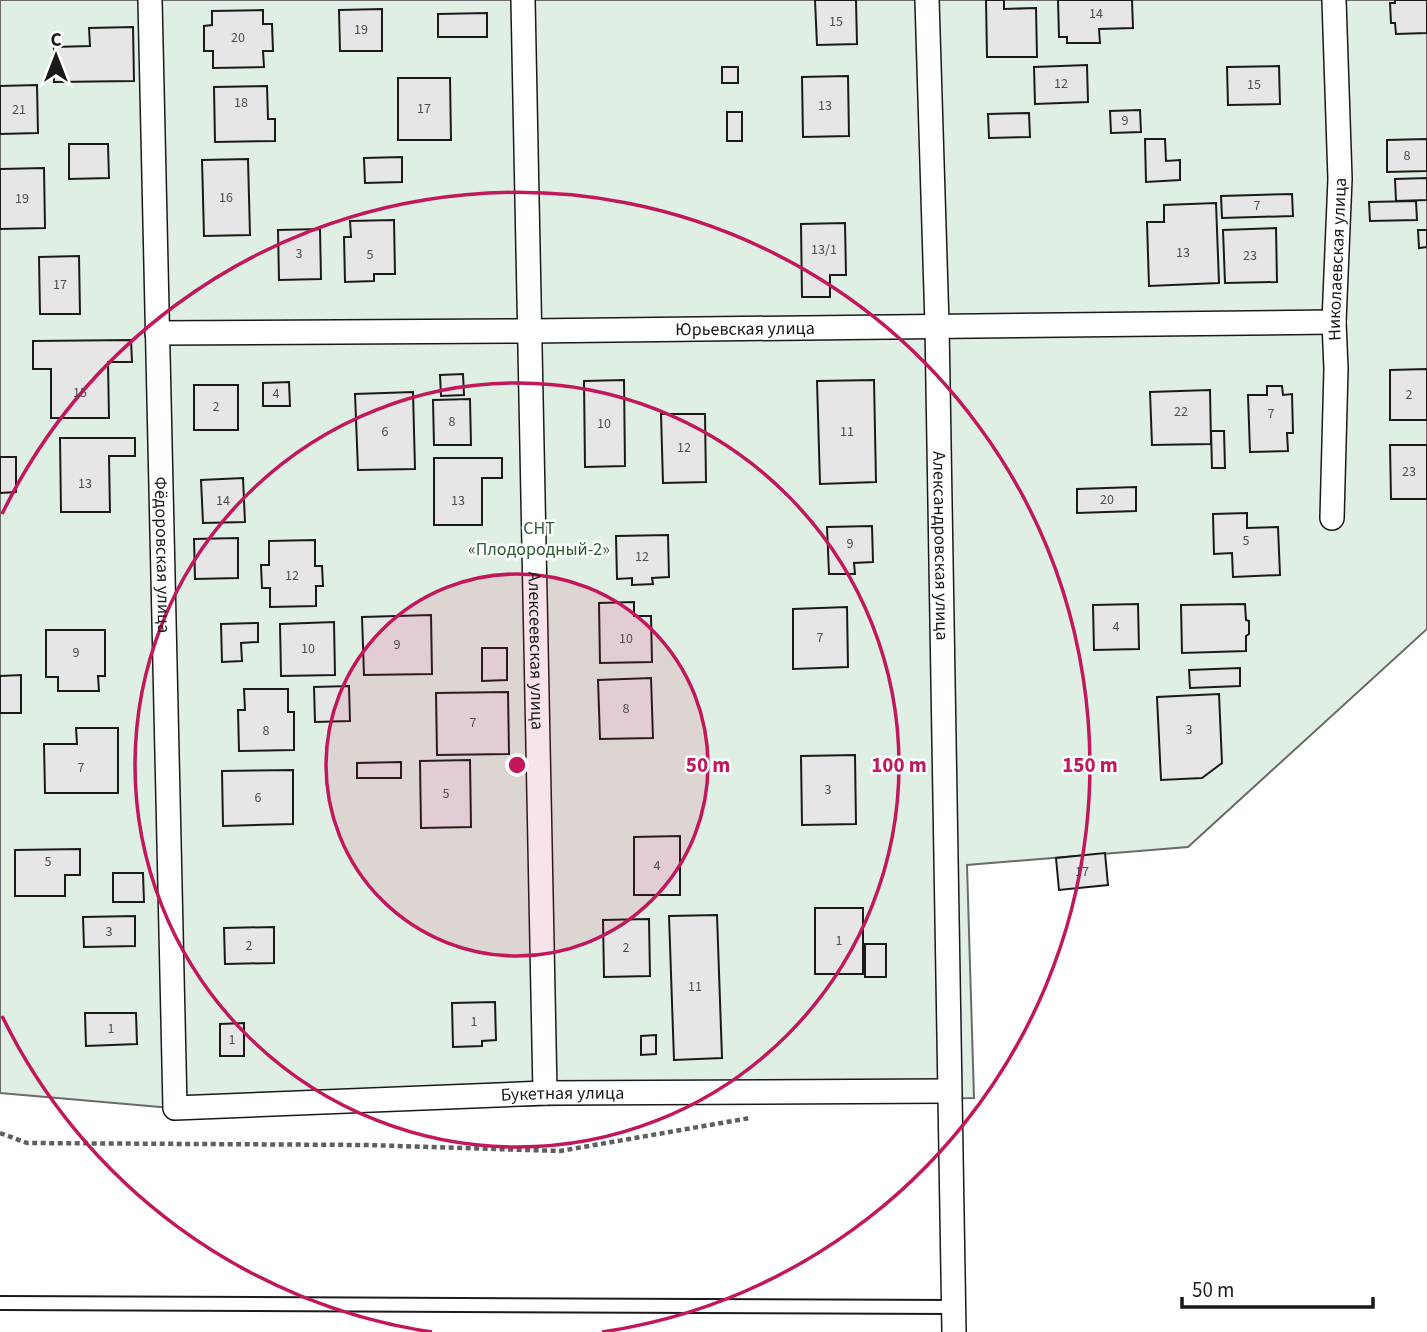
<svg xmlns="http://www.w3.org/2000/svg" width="1427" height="1332" viewBox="0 0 1427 1332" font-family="'Source Sans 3',sans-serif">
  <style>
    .green { fill: #e0efe3; stroke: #6a6a6a; stroke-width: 2 }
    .building { fill: #e6e6e6; stroke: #1a1a1a; stroke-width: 2 }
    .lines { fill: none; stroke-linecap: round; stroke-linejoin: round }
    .service-casing { stroke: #1a1a1a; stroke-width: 16 }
    .minor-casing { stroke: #1a1a1a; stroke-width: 26 }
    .path { stroke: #5f5f5f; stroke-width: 4.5; stroke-dasharray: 5 3.5; stroke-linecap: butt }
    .service { stroke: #fff; stroke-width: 12 }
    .minor { stroke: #fff; stroke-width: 23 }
    .ring { fill: none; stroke: #c2185b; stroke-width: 3.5 }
    .labels { text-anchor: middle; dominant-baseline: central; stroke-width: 5; stroke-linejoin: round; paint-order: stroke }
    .number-label { font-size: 14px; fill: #4d4d4d }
    .street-label { font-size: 18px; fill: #1a1a1a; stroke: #fff }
    .park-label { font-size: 18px; fill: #2b5a34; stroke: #fff }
    .centre { fill: #c2185b; stroke: #fff; stroke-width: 3.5 }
    .ring-label { font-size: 21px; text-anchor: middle; font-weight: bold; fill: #c2185b; stroke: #fff; stroke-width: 5; stroke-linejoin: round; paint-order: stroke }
  </style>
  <rect width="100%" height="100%" fill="#fff"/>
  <path class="green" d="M0,0h1427v629l-239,218 -221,18 7,233 -768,13 -206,-18z"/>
  <g class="building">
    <path d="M815,0h41l1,44 -40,1z"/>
    <path d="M986,0h18v9l32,-1 1,49h-50z"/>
    <path d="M1058,0h74l1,28 -34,1 1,14h-33v-6h-8z"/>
    <path d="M1395,0h32v33l-31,1 -1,-11h-4l-1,-20h5z"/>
    <path d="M382,9v42h-42l-1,-41z"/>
    <path d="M263,10v14h9l1,27h-10l1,16 -51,1v-17h-9v-25l8,-1v-14z"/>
    <path d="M487,13v24h-49v-23z"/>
    <path d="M133,27l1,54 -80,1v-35l36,-1 -1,-18z"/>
    <path d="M1087,65l1,37 -53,2 -1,-37z"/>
    <path d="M1279,66l1,38 -52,1 -1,-38z"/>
    <rect x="722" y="67" width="16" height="16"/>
    <path d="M848,76l1,60 -46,1 -1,-60z"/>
    <path d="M398,78h52l1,62h-53z"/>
    <path d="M37,85l1,48 -38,1v-48z"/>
    <path d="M267,86l1,33h7v22l-60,1 -1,-55z"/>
    <path d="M1140,110l1,22 -30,1 -1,-22z"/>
    <rect x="727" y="112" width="15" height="29"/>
    <path d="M1029,113l1,24 -41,1 -1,-24z"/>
    <path d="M1145,139h20l1,22 14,-1v20l-34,2z"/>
    <path d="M1427,139v32l-40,1v-32z"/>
    <path d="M69,144h39l1,34 -40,1z"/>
    <path d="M402,157v25l-37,1 -1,-25z"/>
    <path d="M248,159l2,76 -46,1 -2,-76z"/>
    <path d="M44,168l1,60 -45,1v-60z"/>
    <path d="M1427,178v22l-31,1 -1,-22z"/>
    <path d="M1292,194l1,22 -71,2 -1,-22z"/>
    <path d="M1416,201l1,19 -47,1 -1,-19z"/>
    <path d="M1216,203l3,80 -70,3 -2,-64h17v-17z"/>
    <path d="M394,220l1,54h-21v7l-29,1 -1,-45h7l-1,-16z"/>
    <path d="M845,223l1,52h-16v22h-28l-1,-73z"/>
    <path d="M1276,228l1,54 -52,1 -2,-53z"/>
    <path d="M320,229l1,50 -42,1 -1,-50z"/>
    <path d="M1418,230h9v17l-8,1z"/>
    <path d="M79,256l1,58h-40l-1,-57z"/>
    <path d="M131,340l1,22h-24l1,56h-58v-49h-18v-28z"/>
    <path d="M1427,369v51h-37v-50z"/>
    <path d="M463,374l1,21 -23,1 -1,-21z"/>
    <path d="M624,380l1,86 -40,1 -1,-86z"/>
    <path d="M874,380l2,102 -56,2 -3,-103z"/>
    <path d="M289,382l1,24h-27v-23z"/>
    <rect x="194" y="385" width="44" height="45"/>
    <path d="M1267,386h15l1,9 9,-1 1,39h-6l1,18 -38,1 -2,-57h19z"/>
    <path d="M1210,390l1,54 -59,1 -2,-53z"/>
    <path d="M413,392l2,77 -57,1 -3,-76z"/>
    <path d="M470,399l1,46h-37l-1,-45z"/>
    <path d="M661,414h44l1,68 -43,1z"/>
    <path d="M1211,431h13l1,37h-13z"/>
    <path d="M60,438h75v18h-26l1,56h-49z"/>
    <path d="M1390,445h37v54h-36z"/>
    <path d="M0,457h16v35l-16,1z"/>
    <path d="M434,458h68v20h-20v47h-48z"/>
    <path d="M243,478l2,44 -42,1 -2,-43z"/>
    <path d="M1136,487v24l-59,2v-24z"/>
    <path d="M1247,513v15l31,-1 2,48 -47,2 -1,-24 -18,1 -1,-40z"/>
    <path d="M872,526l1,36 -19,1 1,11h-26l-2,-47z"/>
    <path d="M668,535l1,42 -17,1 1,6 -21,1v-7l-15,1 -1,-43z"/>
    <path d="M238,538v40l-43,1 -1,-40z"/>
    <path d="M315,540v26h7l1,20h-7v20l-46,1v-19h-8l-1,-23h8v-24z"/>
    <path d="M634,602v14h17l1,46 -52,1 -1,-60z"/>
    <path d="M1138,604l1,45 -45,1 -1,-45z"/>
    <path d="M1245,604l1,16 3,1v13l-3,2v15l-64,2 -1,-48z"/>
    <path d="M847,607l1,60 -55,2v-60z"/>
    <path d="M431,615l1,59 -68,1 -2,-58z"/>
    <path d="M334,622l1,53 -54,1 -1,-52z"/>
    <path d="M258,623v19l-17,1 1,18 -20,1 -1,-38z"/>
    <path d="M46,630h59v46h-7l1,15h-41v-14h-12z"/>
    <path d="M482,648h25v32l-25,1z"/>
    <path d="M1240,668v18l-50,2 -1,-18z"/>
    <path d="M21,675v38h-21v-37z"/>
    <path d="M651,678l2,60 -53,1 -2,-59z"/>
    <path d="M349,686l1,35 -35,1 -1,-35z"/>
    <path d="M244,689h44v23h6v38l-55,1 -1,-41h7z"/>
    <path d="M508,692l1,62 -72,1 -1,-62z"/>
    <path d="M1219,694l3,69 -20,15 -41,2 -4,-83z"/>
    <path d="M76,728h42v65h-73l-1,-49h33z"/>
    <path d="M855,755l1,69 -54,1 -1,-69z"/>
    <path d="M470,760l1,67 -50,1 -1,-67z"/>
    <path d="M401,762v16h-44v-15z"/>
    <path d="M293,770v54l-70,2 -1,-55z"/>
    <path d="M680,836v59h-46v-58z"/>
    <path d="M80,849v26h-15v21h-50v-46z"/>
    <path d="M1105,853l3,32 -49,5 -3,-32z"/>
    <path d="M113,873h30l1,29h-31z"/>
    <rect x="815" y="908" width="48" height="66"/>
    <path d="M717,915l5,143 -48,2 -5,-144z"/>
    <path d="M135,916v30l-51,1 -1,-30z"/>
    <path d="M649,919l1,57 -46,1 -1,-57z"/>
    <path d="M274,927v36l-49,1 -1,-36z"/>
    <rect x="865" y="944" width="21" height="33"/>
    <path d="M495,1002l1,38 -14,1v5l-29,1 -1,-44z"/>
    <path d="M85,1013h51l1,31 -51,2z"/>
    <path d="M244,1023v33h-24v-32z"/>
    <path d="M656,1035v19l-15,1v-19z"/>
  </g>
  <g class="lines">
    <g class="service-casing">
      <path id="service" d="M0,1303l953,4"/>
    </g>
    <g class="minor-casing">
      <g id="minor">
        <path id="s1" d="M150,0l25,1108 370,-15 404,-2"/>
        <path id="s2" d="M523,0l22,1093"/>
        <path id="s3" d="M927,0l10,325 17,1007"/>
        <path id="s4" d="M157,333l372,-2 805,-9"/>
        <path id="s5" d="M1332,518l4,-149 -2,-47 6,-143 -6,-179"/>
      </g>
    </g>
    <path class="path" d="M0,1133l27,10 339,2 194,6 190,-33"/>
    <use href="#service" class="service"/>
    <use href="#minor" class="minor"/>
  </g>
  <circle cx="517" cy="765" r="191" fill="#c2185b" fill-opacity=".12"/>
  <g class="ring">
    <circle cx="517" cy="765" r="191"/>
    <circle cx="517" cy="765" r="382"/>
    <path d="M432 1332A573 573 0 0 1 2 1016M2 514A573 573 0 1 1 602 1332"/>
  </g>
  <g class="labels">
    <g class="number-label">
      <text x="1096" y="14">14</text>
      <text x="836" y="22">15</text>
      <text x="361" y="30">19</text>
      <text x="238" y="38">20</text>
      <text x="1061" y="84">12</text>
      <text x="1254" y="85">15</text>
      <text x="241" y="103">18</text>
      <text x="825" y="106">13</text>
      <text x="424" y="109">17</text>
      <text x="19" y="110">21</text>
      <text x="1125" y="121">9</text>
      <text x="1407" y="156">8</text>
      <text x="226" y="198">16</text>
      <text x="22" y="199">19</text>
      <text x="1257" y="206">7</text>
      <text x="824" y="250">13/1</text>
      <text x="1183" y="253">13</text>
      <text x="299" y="254">3</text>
      <text x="370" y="255">5</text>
      <text x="1250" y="256">23</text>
      <text x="60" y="285">17</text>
      <text x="80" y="393">15</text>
      <text x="276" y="394">4</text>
      <text x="1409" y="395">2</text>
      <text x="216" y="407">2</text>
      <text x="1181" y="412">22</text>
      <text x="1271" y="414">7</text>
      <text x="452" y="422">8</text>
      <text x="604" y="424">10</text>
      <text x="385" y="432">6</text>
      <text x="847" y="432">11</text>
      <text x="684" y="448">12</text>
      <text x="1409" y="472">23</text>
      <text x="85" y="484">13</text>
      <text x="1107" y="500">20</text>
      <text x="223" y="501">14</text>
      <text x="458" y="501">13</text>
      <text x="1246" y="541">5</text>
      <text x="850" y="544">9</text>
      <text x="642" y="557">12</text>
      <text x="292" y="576">12</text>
      <text x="1116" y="627">4</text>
      <text x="820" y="638">7</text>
      <text x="626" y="639">10</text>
      <text x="397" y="645">9</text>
      <text x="308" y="649">10</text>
      <text x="76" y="653">9</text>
      <text x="626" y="709">8</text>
      <text x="473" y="723">7</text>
      <text x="1189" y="730">3</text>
      <text x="266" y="731">8</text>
      <text x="81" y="768">7</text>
      <text x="828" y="790">3</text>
      <text x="446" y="794">5</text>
      <text x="258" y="798">6</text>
      <text x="48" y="862">5</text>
      <text x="657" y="866">4</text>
      <text x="1082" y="872">17</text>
      <text x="109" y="932">3</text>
      <text x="839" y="941">1</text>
      <text x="249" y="946">2</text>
      <text x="626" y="948">2</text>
      <text x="695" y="987">11</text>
      <text x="474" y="1022">1</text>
      <text x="111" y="1029">1</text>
      <text x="232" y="1040">1</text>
    </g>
    <g class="street-label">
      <text stroke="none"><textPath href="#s5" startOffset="259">Николаевская улица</textPath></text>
      <text stroke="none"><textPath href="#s4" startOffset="588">Юрьевская улица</textPath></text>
      <text stroke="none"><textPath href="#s3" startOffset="546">Александровская улица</textPath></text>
      <text stroke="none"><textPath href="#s1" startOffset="555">Фёдоровская улица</textPath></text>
      <text stroke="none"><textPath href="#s2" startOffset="651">Алексеевская улица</textPath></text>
      <text stroke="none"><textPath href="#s1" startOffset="1496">Букетная улица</textPath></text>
    </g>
    <g class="park-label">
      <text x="539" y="528">СНТ<tspan x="539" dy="21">«Плодородный-2»</tspan></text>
    </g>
  </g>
  <circle cx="517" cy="765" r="10" class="centre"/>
  <g class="ring-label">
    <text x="708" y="772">50 m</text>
    <text x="899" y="772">100 m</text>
    <text x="1090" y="772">150 m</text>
  </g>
  <g transform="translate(56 56)" stroke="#ffffff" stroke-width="5" paint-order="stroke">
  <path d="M0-5L12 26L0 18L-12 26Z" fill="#1a1a1a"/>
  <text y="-10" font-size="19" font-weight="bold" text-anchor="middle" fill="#1a1a1a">С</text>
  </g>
  <path d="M1182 1297v10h191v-10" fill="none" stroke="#1a1a1a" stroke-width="3.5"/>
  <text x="1192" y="1297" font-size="21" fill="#1a1a1a" stroke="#ffffff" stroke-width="5" paint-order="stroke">50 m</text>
</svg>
